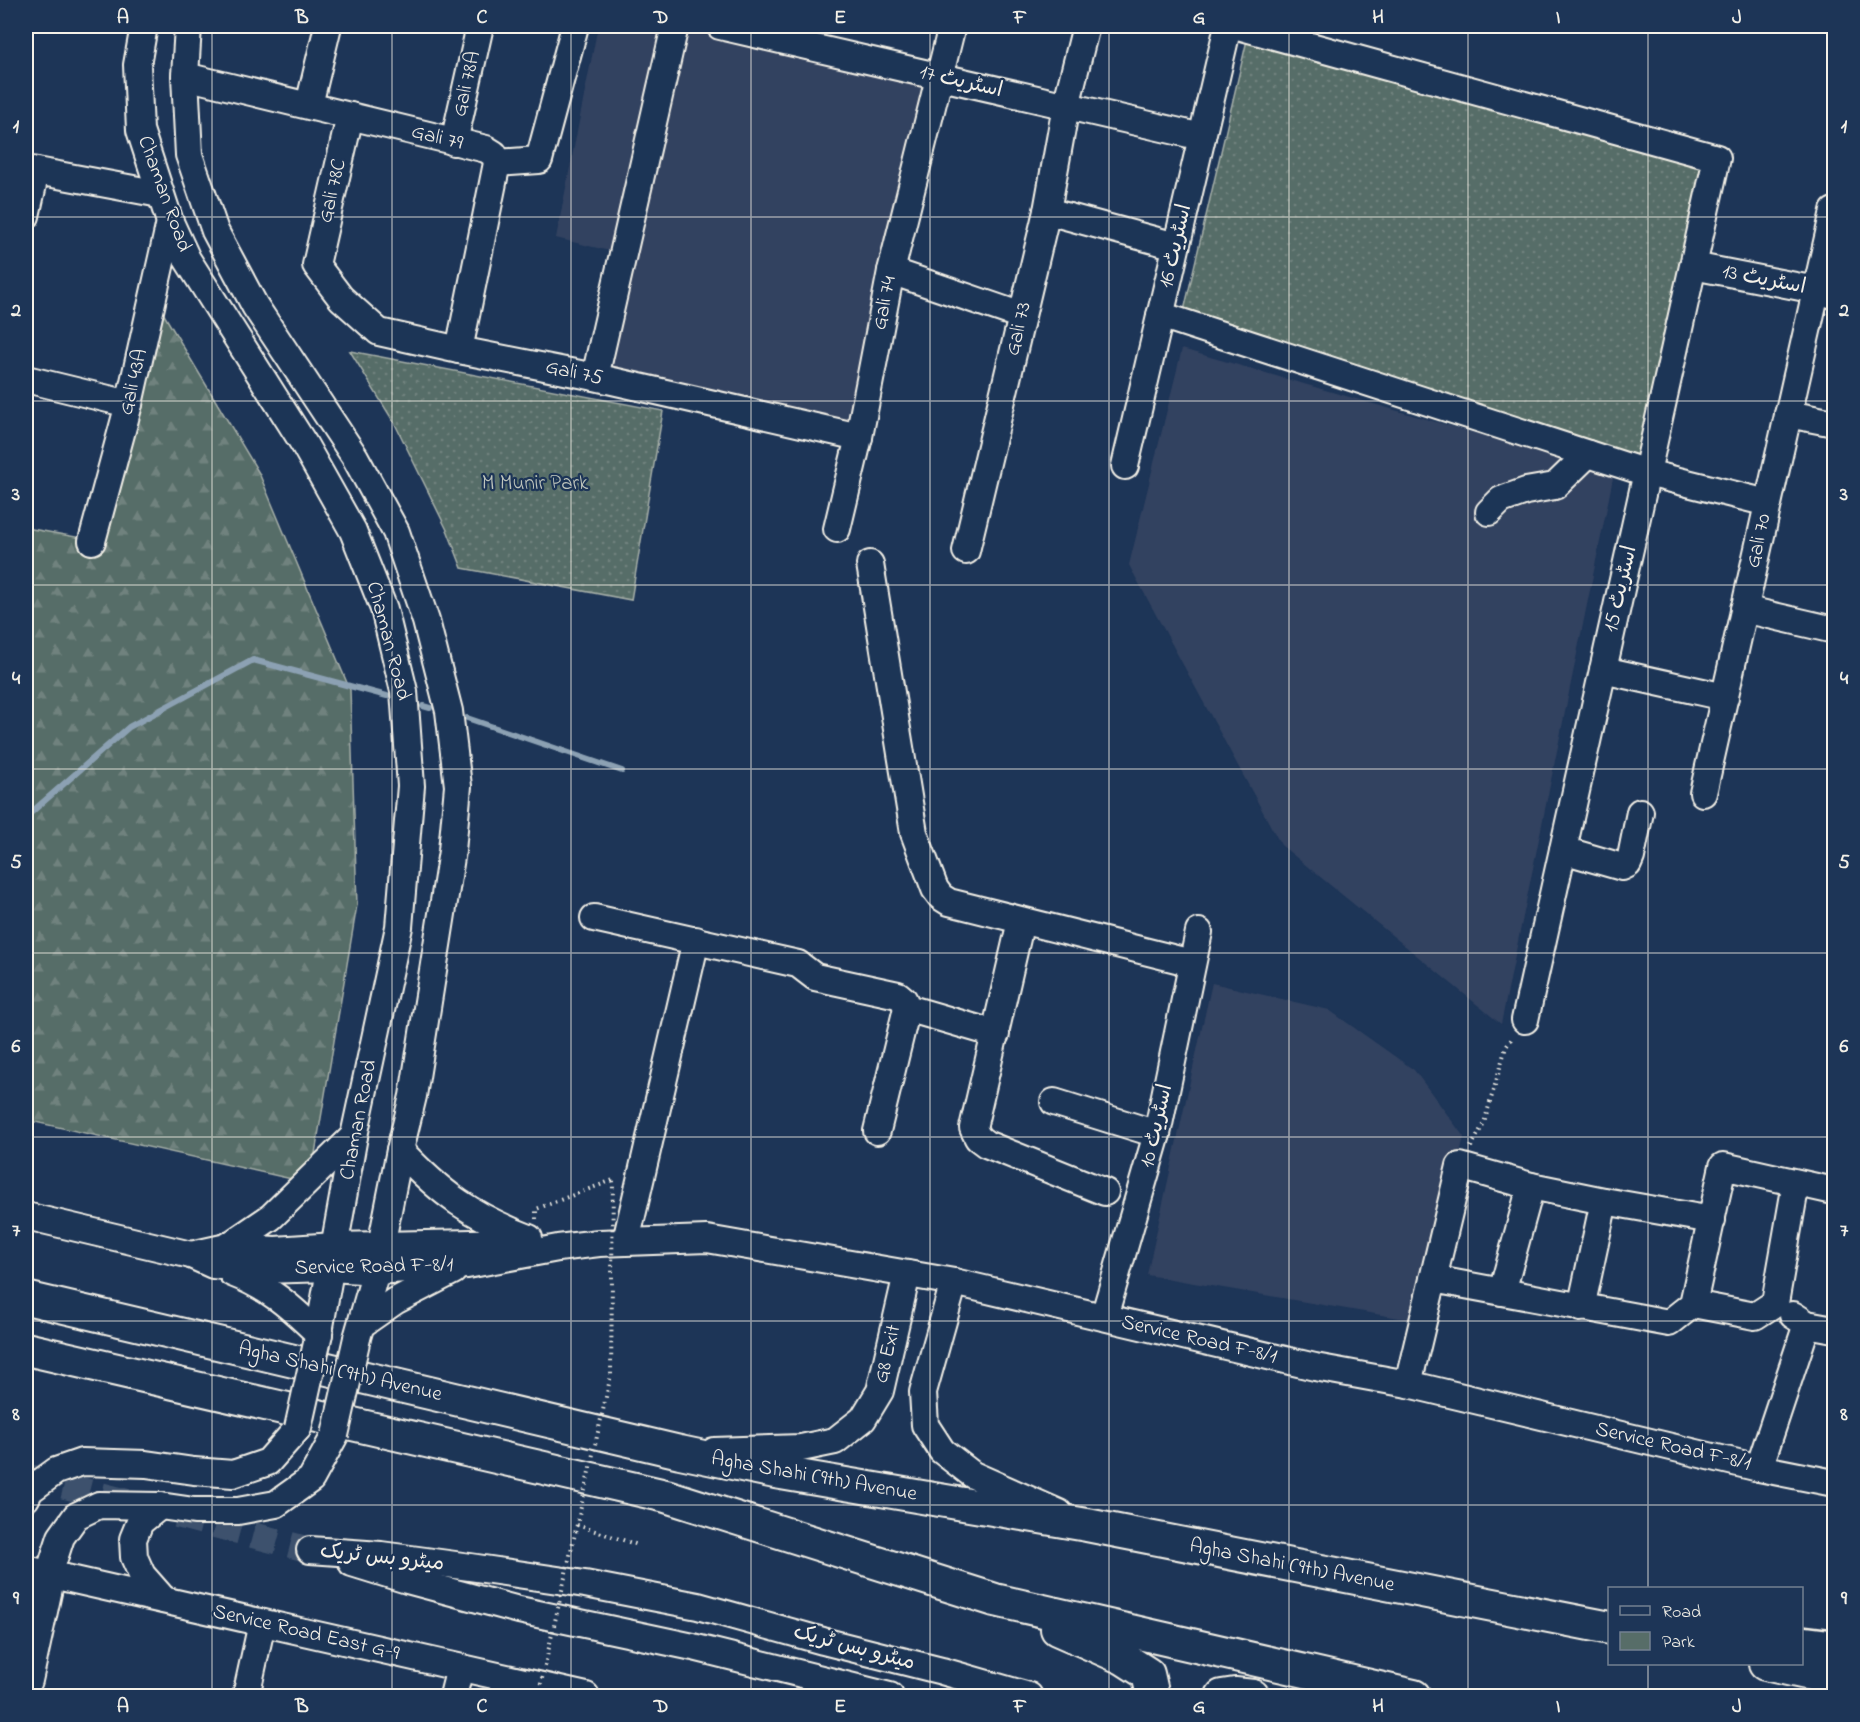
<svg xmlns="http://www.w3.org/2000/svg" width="1860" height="1722" viewBox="0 0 1860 1722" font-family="'Indie Flower','Playpen Sans Arabic',sans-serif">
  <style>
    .built { fill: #334260 }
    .green { fill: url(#green-dots); stroke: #a6afa8; stroke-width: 1.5 }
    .forest { fill: url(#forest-firs); stroke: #a6afa8; stroke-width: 1.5 }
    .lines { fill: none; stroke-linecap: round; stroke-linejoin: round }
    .stream { stroke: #8ca1b3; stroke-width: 6 }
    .minor-tunnel { stroke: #3d516d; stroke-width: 26; stroke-dasharray: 26 13; stroke-linecap: butt }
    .minor-casing { stroke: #f4f1e8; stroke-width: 30 }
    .major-casing { stroke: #f4f1e8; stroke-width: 36 }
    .highway-casing { stroke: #f4f1e8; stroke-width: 38 }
    .path { stroke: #f4f1e8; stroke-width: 4; stroke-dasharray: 1.5 4.5; stroke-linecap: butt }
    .minor { stroke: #1d3557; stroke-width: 26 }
    .major { stroke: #1d3557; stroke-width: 32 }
    .highway { stroke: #1d3557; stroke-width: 33 }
    .minor-bridge-casing { stroke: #f4f1e8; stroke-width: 30; stroke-linecap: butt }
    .path-bridge { stroke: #f4f1e8; stroke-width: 4; stroke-dasharray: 1.5 4.5; stroke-linecap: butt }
    .minor-bridge { stroke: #1d3557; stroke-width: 26 }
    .grid { fill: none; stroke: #f4f1e8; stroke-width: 1.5; stroke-opacity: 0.55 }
    .labels { text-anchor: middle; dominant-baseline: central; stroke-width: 4.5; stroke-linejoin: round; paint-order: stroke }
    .street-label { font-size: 21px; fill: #f4f1e8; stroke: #1d3557 }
    .park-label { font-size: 21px; fill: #bdc3bb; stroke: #1d3557 }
    .neatline { fill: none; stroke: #f4f1e8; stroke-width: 2 }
    .grid-label { font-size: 20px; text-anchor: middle; font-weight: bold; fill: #f4f1e8 }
  </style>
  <defs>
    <pattern id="green-dots" width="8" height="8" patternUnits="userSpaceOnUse" patternTransform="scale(1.5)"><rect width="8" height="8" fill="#576d68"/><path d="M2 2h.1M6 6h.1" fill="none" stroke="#70827e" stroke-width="1.8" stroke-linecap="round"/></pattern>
    <pattern id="forest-firs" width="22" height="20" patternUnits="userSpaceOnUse" patternTransform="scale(1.5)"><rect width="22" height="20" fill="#576d68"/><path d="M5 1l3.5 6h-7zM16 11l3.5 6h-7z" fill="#70827e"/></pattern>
  </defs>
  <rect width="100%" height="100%" fill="#1d3557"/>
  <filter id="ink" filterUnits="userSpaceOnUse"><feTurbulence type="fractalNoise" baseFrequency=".0167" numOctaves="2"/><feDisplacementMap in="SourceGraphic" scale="12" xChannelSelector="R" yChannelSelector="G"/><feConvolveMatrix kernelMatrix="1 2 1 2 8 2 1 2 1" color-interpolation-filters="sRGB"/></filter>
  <g filter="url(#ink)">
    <g class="built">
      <path d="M598,26h67l-51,226 -58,-14z"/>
      <path d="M681,29l252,58 -77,339 -252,-58z"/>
      <path d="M1182,349l432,124 -113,551 -220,-179 -152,-280z"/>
      <path d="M1212,983l117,27 85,60 50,67 -47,184 -270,-46z"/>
    </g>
    <g class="green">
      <path d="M1247,40l461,123 -73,301 -452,-149z"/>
      <path d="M350,351l313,60 -32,189 -169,-32 -14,-36 -53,-108z"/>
    </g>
    <path class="forest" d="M160,308l99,165 91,217 7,215 -47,278 -284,-63v-592l66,12z"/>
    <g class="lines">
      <g class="stream">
        <path d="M423,706l7,2"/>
        <path d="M467,718l155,53"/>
        <path d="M26,817l103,-90 124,-67 134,36"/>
      </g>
      <g class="minor-tunnel">
        <path d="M26,1476l101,26"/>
        <path d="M177,1515l133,35"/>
      </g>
      <g class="minor-casing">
        <g id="minor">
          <path d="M144,26l-7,39 3,65 30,92 17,37 117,185 49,87 31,78 20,82 7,95 -12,141 -45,209 -37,207"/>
          <path d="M188,26l-3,50 4,79 26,76 40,75 100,151 41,75 30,89 23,90 9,75 -6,65 -39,245 -13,54 -24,121 -19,67"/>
          <path d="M720,26l482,111"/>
          <path d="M1238,26l479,132 -192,862"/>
          <path d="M185,76l301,73 8,5 3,9 -38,187"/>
          <path d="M309,105l19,-79"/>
          <path d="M350,116l-34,149 25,33 38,34 80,18 136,27 264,60"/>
          <path d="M454,142l26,-116"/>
          <path d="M497,163l42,-3 36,-134"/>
          <path d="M26,169l134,25"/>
          <path d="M1047,211l129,35"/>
          <path d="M26,216l10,-45"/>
          <path d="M1693,266l123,24 18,5"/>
          <path d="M891,271l131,45"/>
          <path d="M1160,315l487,158 121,30"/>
          <path d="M595,377l80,-351"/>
          <path d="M26,379l103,25"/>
          <path d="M1788,414l46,9"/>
          <path d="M1125,466l103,-440"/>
          <path d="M1489,512l12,-12 25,-9 29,-5 33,-32"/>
          <path d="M837,529l22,-92 32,-166 61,-245"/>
          <path d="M92,541l37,-137 41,-182"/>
          <path d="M966,551l81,-340 19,-105 20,-80"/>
          <path d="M870,564l44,269 21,56 6,8 8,5 243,61"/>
          <path d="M1744,609l90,21"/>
          <path d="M1603,670l122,27"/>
          <path d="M1703,793l131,-582"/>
          <path d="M1563,850l59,17 6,-3 3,-7 9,-45"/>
          <path d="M594,918l204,46 17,13 83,18 6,5 3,8 89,26"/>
          <path d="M1021,921l-48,207 5,10 8,6 119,48"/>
          <path d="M1054,1102l103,32"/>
          <path d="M877,1131l30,-123"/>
          <path d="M400,1150c41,44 72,66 129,88"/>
          <path d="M26,1216l165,39 22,10 48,5 70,-2 45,3 91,-6 91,-17 41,-5 108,-4 247,43 361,85 93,17 351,84 75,15"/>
          <path d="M626,1241l70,-301"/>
          <path d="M227,1247l44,-30 83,-81"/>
          <path d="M191,1255l36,-8 48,3 60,-4 184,-4"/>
          <path d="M232,1273c37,14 59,34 87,61"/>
          <path d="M1433,1279l236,44 24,-19 30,-138 111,25"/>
          <path d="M954,1282l-31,110 2,33 17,26 31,24 86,38"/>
          <path d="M1502,1292l29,-106"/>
          <path d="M1693,1304l62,12 20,-13 21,-120"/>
          <path d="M1581,1308l23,-107"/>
          <path d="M1793,1315l14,9 27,5"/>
          <path d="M1104,1317l53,-183 42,-202"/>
          <path d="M362,1324l33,-23 58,-30"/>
          <path d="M1408,1384l52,-218 71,20 73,15 108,19"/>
          <path d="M714,1451l87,-3 34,-7 28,-22 17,-28 27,-117"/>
          <path d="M1759,1468l48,-144"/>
          <path d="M26,1498l4,-8 26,-19 26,-9 64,2 48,7 39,3 35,-12 30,-34"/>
          <path d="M160,1506l-20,16 -7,17 1,18 8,18 22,25"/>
          <path d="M310,1550l71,5 89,12 115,17 113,22 125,35 119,30 87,25"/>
          <path d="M352,1563l55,17 112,30 174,37 197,49"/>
          <path d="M26,1569l560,127"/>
          <path d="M49,1574l12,-37 15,-21 23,-11 61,1 34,5h44l38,-7 35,-25 24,-44"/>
          <path d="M246,1696l16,-73"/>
          <path d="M453,1696l7,-28"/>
        </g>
      </g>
      <g class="major-casing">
        <g id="major">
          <path d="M26,1298l654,154 95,20 312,53 523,103"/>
          <path d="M26,1349l640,147 329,104 419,96"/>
          <path d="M1057,1629l66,29 25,16 5,22"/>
          <path d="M1765,1664l69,15"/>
          <path d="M26,1680l23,-106"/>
          <path d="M1222,1696l13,-2 18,2"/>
        </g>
      </g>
      <g class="highway-casing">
        <path id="highway" d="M1802,1643l32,4"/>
      </g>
      <g class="path">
        <path d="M1471,1147l13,-24 22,-76 7,-10"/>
        <path d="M536,1219v-10l77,-29"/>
        <path d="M577,1525l61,20"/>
      </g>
      <use href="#minor" class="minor"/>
      <use href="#major" class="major"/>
      <use href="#highway" class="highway"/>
      <g class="minor-bridge-casing">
        <g id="minor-bridge">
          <path d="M298,1428l19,-85"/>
          <path d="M335,1435l22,-97"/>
        </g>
      </g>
      <path class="path-bridge" d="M538,1696l73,-321 2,-195"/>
      <use href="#minor-bridge" class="minor-bridge"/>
    </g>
  </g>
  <path class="grid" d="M212,26v1670M392,26v1670M571,26v1670M751,26v1670M930,26v1670M1109,26v1670M1289,26v1670M1468,26v1670M1648,26v1562M26,217h1808M26,401h1808M26,585h1808M26,769h1808M26,953h1808M26,1137h1808M26,1321h1808M26,1505h1808M1648,1664v32"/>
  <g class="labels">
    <g class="street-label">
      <text transform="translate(961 82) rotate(13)">اسٹریٹ 17</text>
      <text transform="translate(467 84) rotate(-77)">Gali 78A</text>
      <text transform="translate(437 138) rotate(14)">Gali 79</text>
      <text transform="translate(333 191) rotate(-77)">Gali 78C</text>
      <text transform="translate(164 194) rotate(70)">Chaman Road</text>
      <text transform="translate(1176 246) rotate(-77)">اسٹریٹ 16</text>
      <text transform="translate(1764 280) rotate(11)">اسٹریٹ 13</text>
      <text transform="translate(885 303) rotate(-79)">Gali 74</text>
      <text transform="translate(1019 329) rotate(-77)">Gali 73</text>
      <text transform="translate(574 373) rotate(12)">Gali 75</text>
      <text transform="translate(134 382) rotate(-77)">Gali 43A</text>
      <text transform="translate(1759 541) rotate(-78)">Gali 70</text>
      <text transform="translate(1621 589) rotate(-77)">اسٹریٹ 15</text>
      <text transform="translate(388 641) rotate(75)">Chaman Road</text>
      <text transform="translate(359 1120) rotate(-79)">Chaman Road</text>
      <text transform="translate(1157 1126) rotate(-77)">اسٹریٹ 10</text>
      <text transform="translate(374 1267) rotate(-1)">Service Road F-8/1</text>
      <text transform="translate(1199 1340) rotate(13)">Service Road F-8/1</text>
      <text transform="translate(888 1354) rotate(-77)">G8 Exit</text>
      <text transform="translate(340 1372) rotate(13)">Agha Shahi (9th) Avenue</text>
      <text transform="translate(1673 1447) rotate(13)">Service Road F-8/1</text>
      <text transform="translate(814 1477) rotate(10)">Agha Shahi (9th) Avenue</text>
      <text transform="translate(382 1558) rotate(6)">میٹرو بس ٹریک</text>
      <text transform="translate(1292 1566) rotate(11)">Agha Shahi (9th) Avenue</text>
      <text transform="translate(306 1633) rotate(13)">Service Road East G-9</text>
      <text transform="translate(854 1648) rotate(15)">میٹرو بس ٹریک</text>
    </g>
    <g class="park-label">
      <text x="535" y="484">M Munir Park</text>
    </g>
  </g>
  <rect width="1860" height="1722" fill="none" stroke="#1d3557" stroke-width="66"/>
  <rect x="1608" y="1587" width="195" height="78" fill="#1d3557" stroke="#738091" stroke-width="1.5"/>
  <rect x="1620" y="1606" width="30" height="9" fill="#1d3557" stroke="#738091" stroke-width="1.5"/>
  <text x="1662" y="1617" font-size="18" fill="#f4f1e8">Road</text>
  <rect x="1620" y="1632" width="30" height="18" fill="#576d68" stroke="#738091" stroke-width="1.5"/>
  <text x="1662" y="1647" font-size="18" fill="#f4f1e8">Park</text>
  <rect x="33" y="33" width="1794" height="1656" class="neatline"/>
  <g class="grid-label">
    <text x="123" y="23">A</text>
    <text x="302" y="23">B</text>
    <text x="482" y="23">C</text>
    <text x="661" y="23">D</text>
    <text x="840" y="23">E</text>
    <text x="1020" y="23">F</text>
    <text x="1199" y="23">G</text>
    <text x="1378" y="23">H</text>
    <text x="1558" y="23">I</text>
    <text x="1737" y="23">J</text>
    <text x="16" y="132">1</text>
    <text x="1844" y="132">1</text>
    <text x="16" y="316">2</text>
    <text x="1844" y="316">2</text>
    <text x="16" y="500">3</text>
    <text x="1844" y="500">3</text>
    <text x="16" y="684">4</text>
    <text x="1844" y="684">4</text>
    <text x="16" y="868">5</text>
    <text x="1844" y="868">5</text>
    <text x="16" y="1052">6</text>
    <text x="1844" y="1052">6</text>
    <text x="16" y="1236">7</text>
    <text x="1844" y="1236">7</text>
    <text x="16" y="1420">8</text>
    <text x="1844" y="1420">8</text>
    <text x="16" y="1604">9</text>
    <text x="1844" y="1604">9</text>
    <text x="123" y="1712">A</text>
    <text x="302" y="1712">B</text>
    <text x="482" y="1712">C</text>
    <text x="661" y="1712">D</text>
    <text x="840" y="1712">E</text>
    <text x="1020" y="1712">F</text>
    <text x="1199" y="1712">G</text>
    <text x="1378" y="1712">H</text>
    <text x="1558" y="1712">I</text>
    <text x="1737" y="1712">J</text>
  </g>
</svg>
